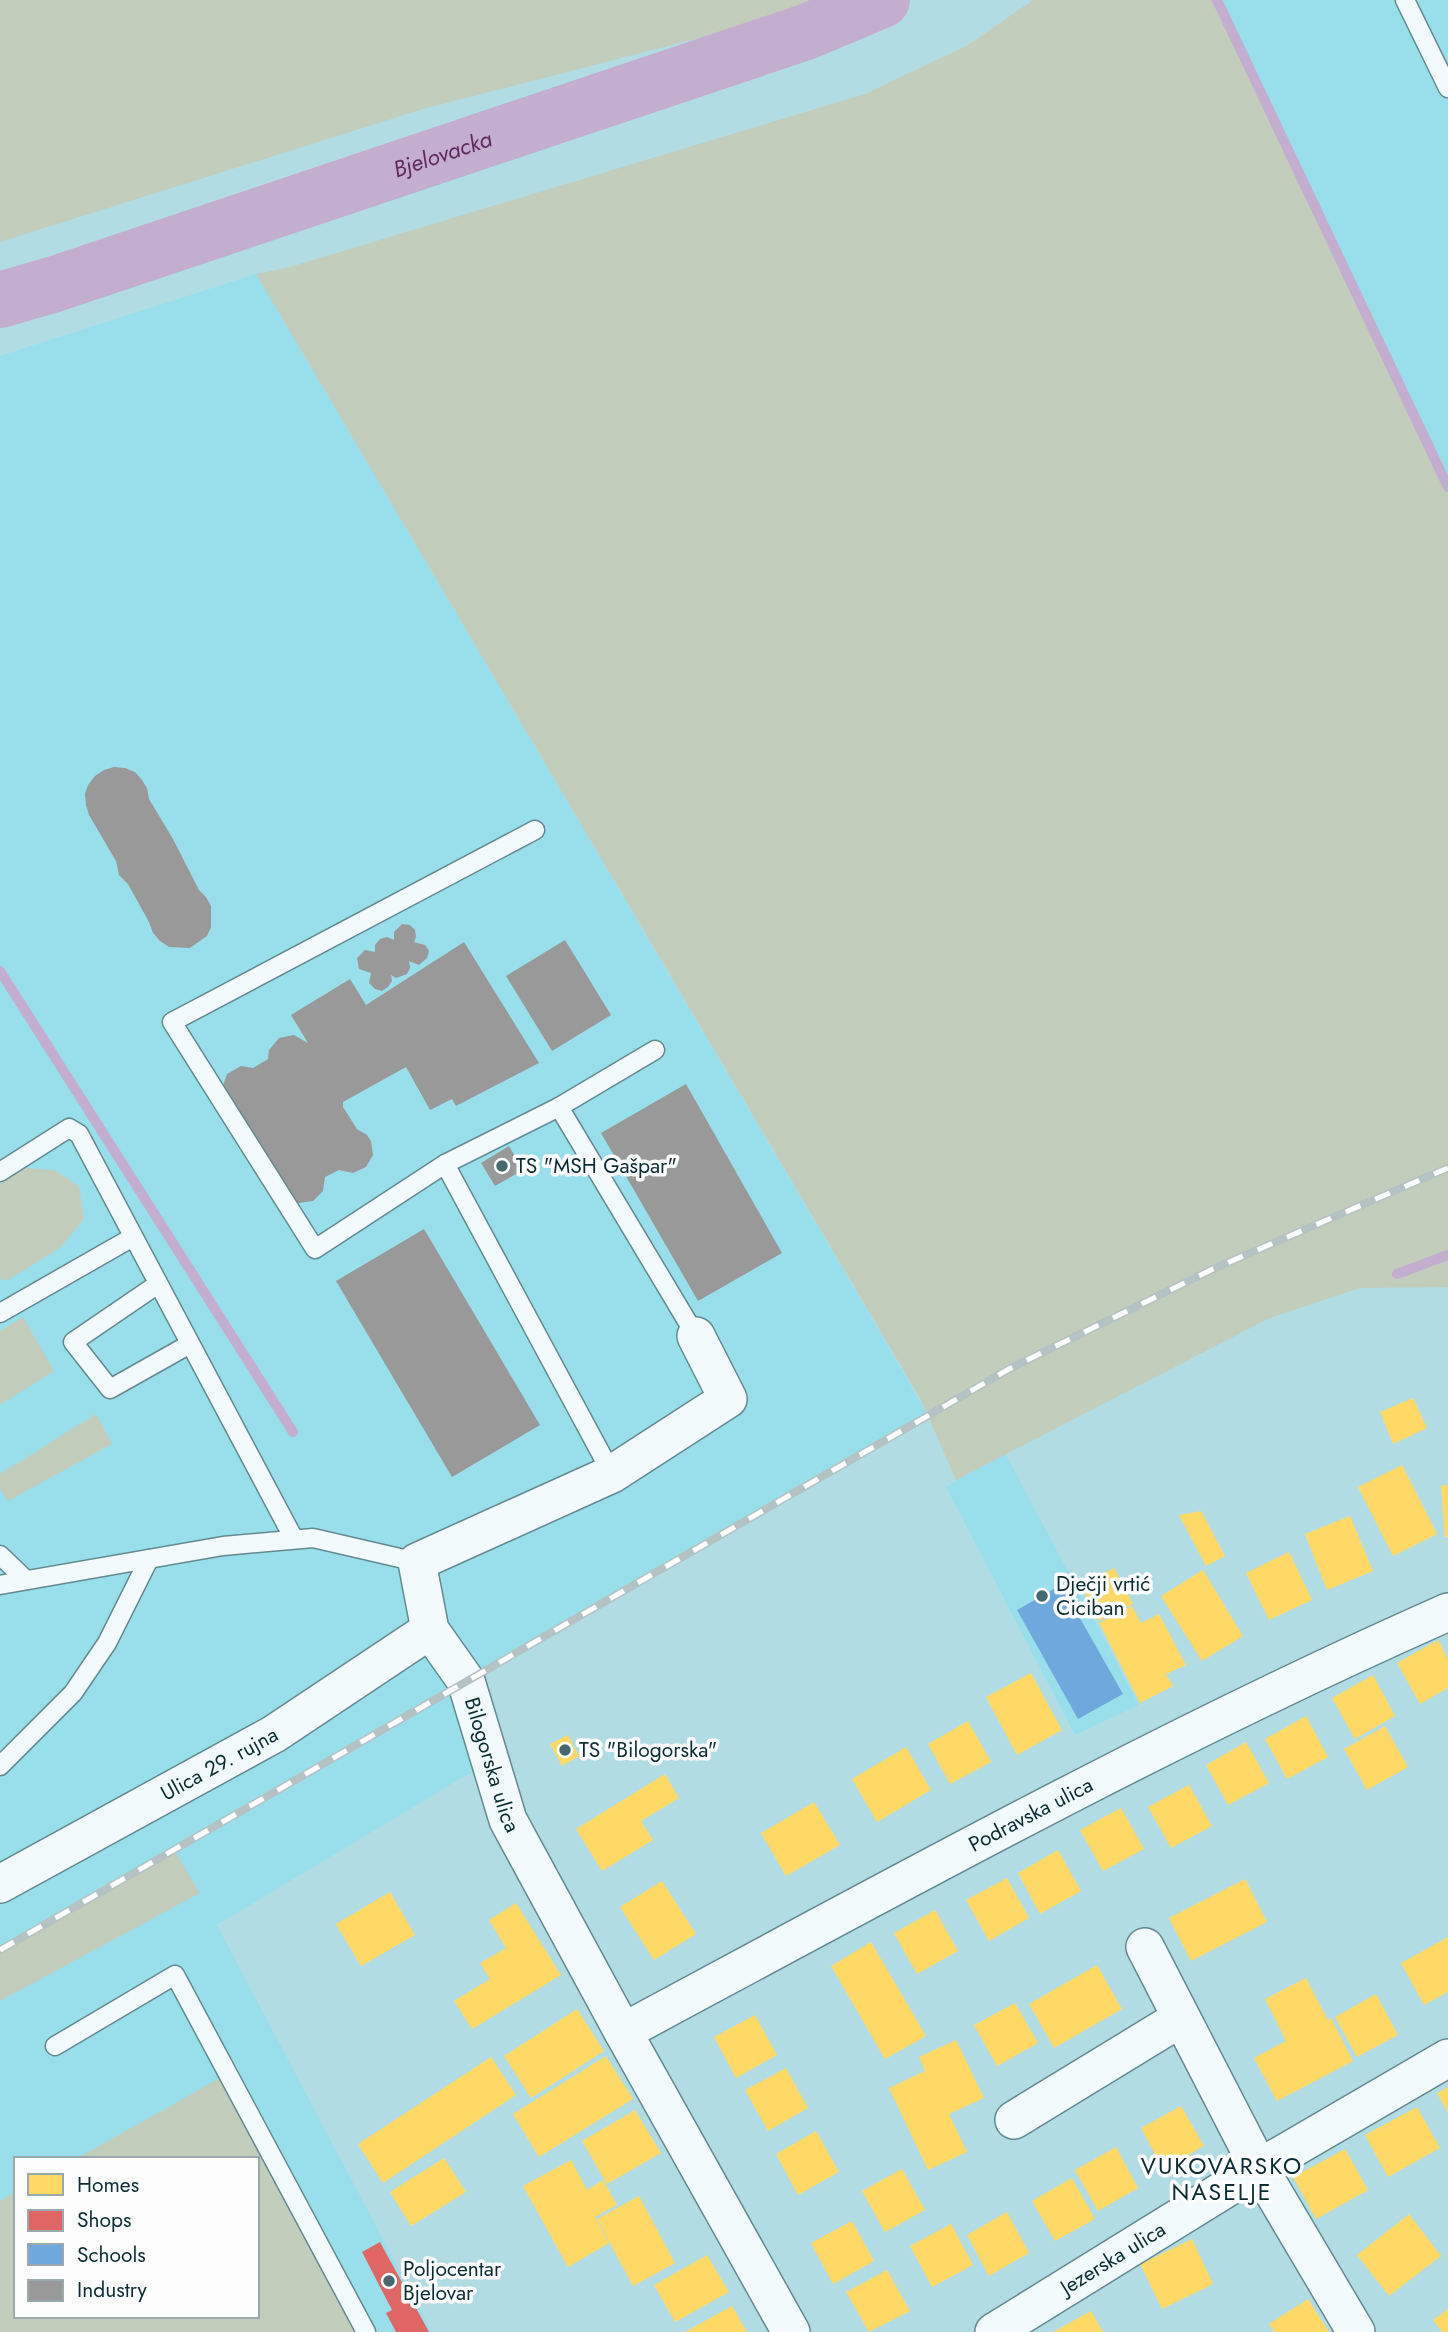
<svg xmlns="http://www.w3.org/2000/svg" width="1448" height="2332" viewBox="0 0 1448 2332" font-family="Jost,sans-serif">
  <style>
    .built { fill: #99dfeb; fill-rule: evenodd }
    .green { fill: #c2cdbc }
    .homes { fill: #ffd966 }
    .shops { fill: #e06666 }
    .schools { fill: #6fa8dc }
    .industry { fill: #999 }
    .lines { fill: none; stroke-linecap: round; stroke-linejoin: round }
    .stream { stroke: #c3aecf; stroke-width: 10 }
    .river { stroke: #c3aecf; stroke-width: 56 }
    .lane-casing { stroke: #638a90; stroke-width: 21 }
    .street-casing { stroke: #638a90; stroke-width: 40 }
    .lane { stroke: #f3fafb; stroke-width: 18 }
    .street { stroke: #f3fafb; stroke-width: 37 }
    .rail-casing { stroke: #b5c2c4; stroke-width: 8 }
    .rail { stroke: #fdfdfd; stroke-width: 5; stroke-dasharray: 16; stroke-linecap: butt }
    .poi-dot { fill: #446a70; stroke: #fdfdfd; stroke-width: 2.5 }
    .labels { text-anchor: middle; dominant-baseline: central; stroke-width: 7; stroke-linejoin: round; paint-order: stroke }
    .poi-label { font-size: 21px; fill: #0a2c32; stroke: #fdfdfd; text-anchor: start }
    .street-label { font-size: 21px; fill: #0a2c32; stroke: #fdfdfd }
    .water-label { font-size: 23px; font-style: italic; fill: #63295f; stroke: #fdfdfd }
    .neighbourhood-label { font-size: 23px; letter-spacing: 2px; fill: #0a2c32; stroke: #fdfdfd }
  </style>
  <rect width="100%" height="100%" fill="#b1dce4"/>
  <g class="built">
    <path d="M1217,0h231v487z"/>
    <path d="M256,274l615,1043 57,99 -462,265 24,80 -273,164 215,407h-432v-1976zM16,2159h241v157h-241z"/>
    <path d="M1004,1451l135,254 -64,30 -129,-248z"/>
  </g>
  <g class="green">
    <path d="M0,0h847l-424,109 -423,133z"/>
    <path d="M1033,0h184l231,487v800l-88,1 -90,30 -314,162 -35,-80 -665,-1126 34,-7 575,-173 103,-49z"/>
    <path d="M24,1168l30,2 25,16 5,33 -24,29 -52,32 -8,-1v-95z"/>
    <path d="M23,1317l31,54 -54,34v-74z"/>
    <path d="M96,1414l16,30 -104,57 -8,-12v-15z"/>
    <path d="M174,1850l26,43 -200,108v-54z"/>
    <path d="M227,2074l139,258h-366v-131l16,-9v124h241v-157h-181z"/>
  </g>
  <g class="homes">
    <path d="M1413,1398l14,30 -34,16 -13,-32z"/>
    <path d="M1402,1465l35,69 -44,22 -35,-69z"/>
    <path d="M1441,1485h7v52h-3z"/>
    <path d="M1201,1511l24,45 -19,10 -27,-51z"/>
    <path d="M1350,1516l23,55 -46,19 -22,-56z"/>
    <path d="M1289,1552l23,48 -43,20 -23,-47z"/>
    <path d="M1114,1568l19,36 -34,17 -18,-36z"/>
    <path d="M1203,1570l40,66 -41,25 -41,-65z"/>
    <path d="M1132,1606l9,17 18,-9 27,51 -20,9 7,12 -33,17 -41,-80z"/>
    <path d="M1438,1640l10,19v29l-28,16 -23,-41z"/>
    <path d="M1031,1673l31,57 -45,25 -31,-58z"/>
    <path d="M1373,1675l22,41 -40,23 -23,-41z"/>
    <path d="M1306,1716l22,41 -41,22 -22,-40z"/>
    <path d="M968,1721l23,41 -41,22 -22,-40z"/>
    <path d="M1385,1726l23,41 -41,23 -23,-41z"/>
    <path d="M568,1735l11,21 -17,10 -12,-22z"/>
    <path d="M1246,1742l23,41 -41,22 -22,-40z"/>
    <path d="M906,1747l25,43 -54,32 -25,-43z"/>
    <path d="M665,1774l14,24 -38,23 12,19 -51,31 -26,-42z"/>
    <path d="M1189,1785l23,41 -41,22 -23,-41z"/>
    <path d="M814,1802l26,43 -54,31 -25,-43z"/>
    <path d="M1121,1808l23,41 -41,22 -23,-41z"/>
    <path d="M1058,1850l23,41 -41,23 -22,-41z"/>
    <path d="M1007,1878l22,40 -40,23 -23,-41z"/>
    <path d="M1245,1879l22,43 -76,39 -22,-43z"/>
    <path d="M662,1881l34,53 -42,26 -34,-53z"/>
    <path d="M390,1892l25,43 -54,31 -25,-42z"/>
    <path d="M516,1903l45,72 -89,54 -18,-28 36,-22 -10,-16 26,-15 -17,-28z"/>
    <path d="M935,1910l23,41 -41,23 -23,-41z"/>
    <path d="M1448,1937v55l-24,13 -23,-42z"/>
    <path d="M871,1942l55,94 -41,23 -54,-93z"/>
    <path d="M1097,1965l25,44 -68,39 -25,-44z"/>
    <path d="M1306,1978l22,42 3,-2 22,43 -76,40 -23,-43 32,-17 -21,-42z"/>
    <path d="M1376,1994l22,41 -41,22 -22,-40z"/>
    <path d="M1015,2003l23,40 -41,23 -23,-41z"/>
    <path d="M577,2009l27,42 -73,47 -27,-42z"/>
    <path d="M755,2015l22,40 -41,23 -22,-41z"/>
    <path d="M956,2040l28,58 -35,16 18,38 -39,18 -39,-82 36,-17 -6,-14z"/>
    <path d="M606,2056l27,43 -94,58 -26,-43z"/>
    <path d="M491,2057l25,38 -133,88 -25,-39z"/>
    <path d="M786,2068l22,40 -40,23 -23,-41z"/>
    <path d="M1448,2087v26l-11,-20z"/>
    <path d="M1181,2106l23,40 -41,23 -22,-41z"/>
    <path d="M1417,2107l23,41 -52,29 -23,-42z"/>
    <path d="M635,2110l26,43 -54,31 -25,-43z"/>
    <path d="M816,2131l23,41 -41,23 -22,-41z"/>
    <path d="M1116,2147l22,41 -40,23 -23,-41z"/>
    <path d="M1345,2149l23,41 -52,29 -23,-42z"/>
    <path d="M444,2158l22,34 -55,34 -21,-34z"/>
    <path d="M571,2160l16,30 16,-10 14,25 -22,12 14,26 -41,24 -45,-81z"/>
    <path d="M902,2169l23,41 -40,22 -23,-41z"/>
    <path d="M1072,2178l23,41 -40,22 -23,-40z"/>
    <path d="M639,2196l36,67 -42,23 -36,-67z"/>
    <path d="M1007,2212l22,41 -40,23 -22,-41z"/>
    <path d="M1409,2214l32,42 -52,40 -32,-41z"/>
    <path d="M852,2221l22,40 -41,23 -22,-41z"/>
    <path d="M951,2224l22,41 -41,22 -22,-41z"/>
    <path d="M1192,2239l21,45 -51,25 -22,-45z"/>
    <path d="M707,2255l22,37 -54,30 -21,-37z"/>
    <path d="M887,2270l23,41 -41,21 -23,-40z"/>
    <path d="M1308,2299l21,33h-55l-5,-8z"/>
    <path d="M732,2306l15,26h-62z"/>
    <path d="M1448,2309v23h-6l-9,-12z"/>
    <path d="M1091,2311l12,21h-50z"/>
  </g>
  <path class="shops" d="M380,2242l49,90h-33l-10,-19 6,-3 -30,-58z"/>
  <path class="schools" d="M1061,1585l62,109 -45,25 -61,-109z"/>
  <g class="industry">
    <path d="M114,767l11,1 10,4 7,8 5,8 2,11 24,40 26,51 7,7 5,9v21l-4,9 -17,12 -21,-1 -9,-6 -7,-8 -4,-11 -21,-38 -9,-9 -3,-14 -27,-46 -3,-10 -1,-11 3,-9 7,-9 9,-6z"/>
    <path d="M402,924l8,1 5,5 1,7 -2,5 11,3 4,6 -2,7 -8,7 -10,-4 1,7 -3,6 -11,4 -5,-3 1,6 -4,6 -6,4 -7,-2 -6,-6 2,-10 -12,-4 -2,-11 8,-8 10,2v-7l5,-6 7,-2 7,3v-8z"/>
    <path d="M565,940l46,75 -59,36 -46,-75z"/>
    <path d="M464,942l75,121 -83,43 -4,-7 -22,11 -24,-43 -63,35v5l14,22 10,6 4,6 2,14 -7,12 -13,6 -14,-3 -14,7 -2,14 -10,10 -14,2 -7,-3 -70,-111 5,-15 14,-8 12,2 15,-9 1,-9 10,-12 15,-3 14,8 -17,-28 59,-36 16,26z"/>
    <path d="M686,1084l96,169 -84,48 -97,-168z"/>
    <path d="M509,1146l14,24 -28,16 -14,-23z"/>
    <path d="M424,1229l116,196 -88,52 -116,-196z"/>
  </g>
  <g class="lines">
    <g class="stream">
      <path d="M1217,0l231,487"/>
      <path d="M0,971l293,461"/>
      <path d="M1397,1274l51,-19"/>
    </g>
    <path class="river" id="s1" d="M0,300l55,-16 751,-252 76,-32"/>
    <g class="lane-casing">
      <g id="lane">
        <path d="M1405,0l43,88"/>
        <path d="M535,830l-363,192 143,227 130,-85 167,310"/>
        <path d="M559,1107l96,-57"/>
        <path d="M445,1164l114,-57 137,229"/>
        <path d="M0,1172l69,-44 10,6 215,405"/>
        <path d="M158,1284l-85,58 37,47 80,-45"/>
        <path d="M0,1313l133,-76"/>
        <path d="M0,1555l26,25"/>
        <path d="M0,1585l223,-39 90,-8 104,24"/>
        <path d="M0,1766l73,-73 34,-50 42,-84"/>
        <path d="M55,2046l120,-71 191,357"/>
      </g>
    </g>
    <g class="street-casing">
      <g id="street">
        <path id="s2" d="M696,1336l32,63 -116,75 -195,88 13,68 36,51 42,139 115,212 168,300"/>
        <path id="s3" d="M0,1884l274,-150 156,-104"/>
        <path d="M1145,1947l114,221 97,164"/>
        <path id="s4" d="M623,2032c272,-146 542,-295 825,-420"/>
        <path d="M1014,2120l167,-102"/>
        <path id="s5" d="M994,2332l265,-164 189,-110"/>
      </g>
    </g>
    <use href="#lane" class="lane"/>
    <use href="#street" class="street"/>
    <g class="rail-casing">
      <path id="rail" d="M0,1950l1009,-581 204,-100 235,-101"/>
    </g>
    <use href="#rail" class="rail"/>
  </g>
  <g class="poi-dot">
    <circle cx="502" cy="1166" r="7"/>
    <circle cx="1042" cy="1596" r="7"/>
    <circle cx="565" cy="1750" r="7"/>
    <circle cx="389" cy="2281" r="7"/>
  </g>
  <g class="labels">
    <g class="poi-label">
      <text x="516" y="1166">TS "MSH Gašpar"</text>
      <text x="1056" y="1584">Dječji vrtić<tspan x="1056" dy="24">Ciciban</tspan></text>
      <text x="579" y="1750">TS "Bilogorska"</text>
      <text x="403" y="2269">Poljocentar<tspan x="403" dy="24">Bjelovar</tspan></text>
    </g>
    <g class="street-label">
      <text stroke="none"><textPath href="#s3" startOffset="250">Ulica 29. rujna</textPath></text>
      <text stroke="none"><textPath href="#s2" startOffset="642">Bilogorska ulica</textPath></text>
      <text stroke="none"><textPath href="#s4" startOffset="462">Podravska ulica</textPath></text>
      <text stroke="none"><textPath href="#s5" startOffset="140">Jezerska ulica</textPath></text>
    </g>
    <g class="water-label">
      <text stroke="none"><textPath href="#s1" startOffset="466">Bjelovacka</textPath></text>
    </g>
    <g class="neighbourhood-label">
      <text x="1222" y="2166">VUKOVARSKO<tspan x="1222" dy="26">NASELJE</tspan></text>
    </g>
  </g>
  <rect x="14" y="2157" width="245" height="161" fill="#fdfdfd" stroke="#9ca9ac" stroke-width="2"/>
  <rect x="28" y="2174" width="35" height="21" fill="#ffd966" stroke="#9ca9ac" stroke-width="2"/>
  <text x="77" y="2192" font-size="21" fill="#0a2c32">Homes</text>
  <rect x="28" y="2210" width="35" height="21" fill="#e06666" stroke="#9ca9ac" stroke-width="2"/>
  <text x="77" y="2227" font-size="21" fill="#0a2c32">Shops</text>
  <rect x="28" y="2244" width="35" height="21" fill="#6fa8dc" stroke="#9ca9ac" stroke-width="2"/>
  <text x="77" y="2262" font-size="21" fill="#0a2c32">Schools</text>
  <rect x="28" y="2280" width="35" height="21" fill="#999999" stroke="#9ca9ac" stroke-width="2"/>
  <text x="77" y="2297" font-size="21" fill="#0a2c32">Industry</text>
</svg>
